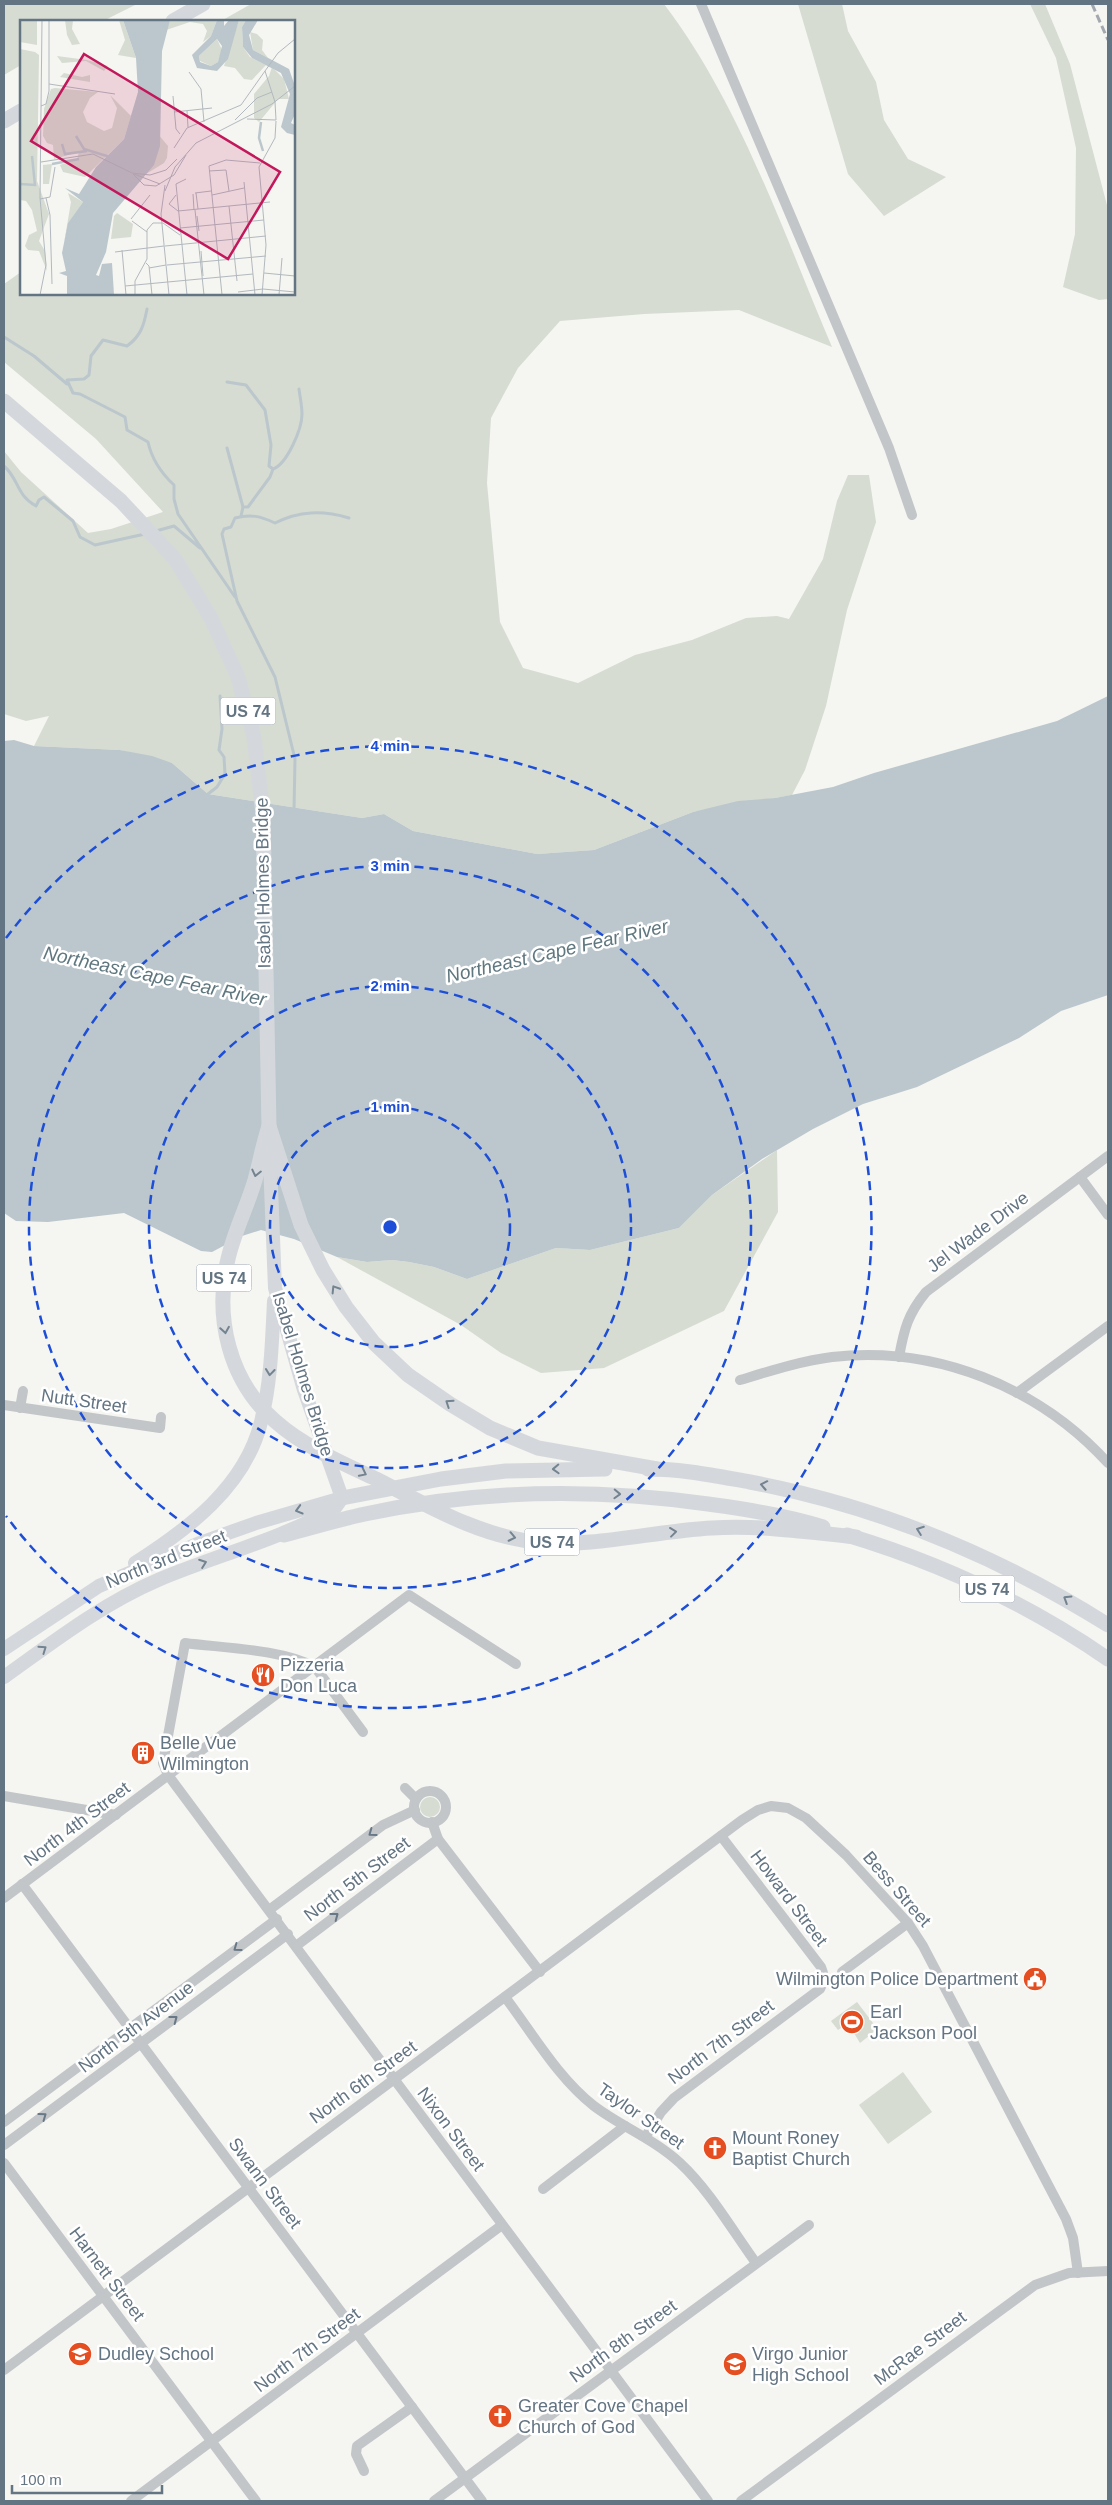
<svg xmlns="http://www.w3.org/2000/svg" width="1112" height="2505" viewBox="0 0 1112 2505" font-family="Arial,sans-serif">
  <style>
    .green { fill: #d6dcd2 }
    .water { fill: #bbc7cc }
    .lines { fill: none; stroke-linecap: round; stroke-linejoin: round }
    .stream { stroke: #bbc7cc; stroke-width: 3 }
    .minor { stroke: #c2c6c9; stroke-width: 10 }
    .major { stroke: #d4d8dc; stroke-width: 14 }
    .highway { stroke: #d4d8dc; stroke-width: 15 }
    .rail { stroke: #a2a8ae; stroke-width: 3; stroke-dasharray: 8 4; stroke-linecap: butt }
    .oneway { stroke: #748390 }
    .oneway2 { stroke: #687886 }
    .ring { fill: none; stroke: #1d4ed8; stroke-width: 2.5; stroke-dasharray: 9 6 }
    .labels { text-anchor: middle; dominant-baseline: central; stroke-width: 5; stroke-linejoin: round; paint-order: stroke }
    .shield { fill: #fff; stroke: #929ea8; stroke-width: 1 }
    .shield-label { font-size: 16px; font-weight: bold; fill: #637482 }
    .street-label { font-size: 18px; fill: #637482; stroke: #fff }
    .poi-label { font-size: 18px; fill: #637482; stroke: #fff; text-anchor: start }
    .water-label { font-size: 19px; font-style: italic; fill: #5f777f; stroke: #fff }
    .inset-river { fill: none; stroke: #bbc7cc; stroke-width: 2.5 }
    .inset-road { fill: none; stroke: #b2b9be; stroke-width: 1 }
    .view { fill: #c2185b; fill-opacity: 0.15; stroke: #c2185b; stroke-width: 2.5 }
    .inset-edge { fill: none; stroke: #637482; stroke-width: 2.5 }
    .centre { fill: #1d4ed8; stroke: #fff; stroke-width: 2.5 }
    .ring-label { font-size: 15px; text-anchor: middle; font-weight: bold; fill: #1d4ed8; stroke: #fff; stroke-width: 5; stroke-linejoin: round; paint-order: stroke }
  </style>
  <rect width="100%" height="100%" fill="#f5f5f1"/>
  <g class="green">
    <path d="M4,4h133l-34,17h-82v44l-17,10z"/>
    <path d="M251,4h413c76,100 119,228 168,343l-93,-37 -95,4 -84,7 -42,47 -27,50 -4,65 13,139 23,46 55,15 57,-28 57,-15 54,-22 31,-2 12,3 34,-60 14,-58 11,-26h21l7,47 -29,88 -21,96 -21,64 -13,25 -99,17 -99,38 -57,4 -124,-23 -29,-17 -22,4 -154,-24 -36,-31 -52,-13 -86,-4 15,-30 -23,5 -22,-7v-263l17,21 67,61 23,-4 52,-17 -67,-73 -92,-77v-78l17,-12v22h273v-273h-73z"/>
    <path d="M798,4h44l6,27 28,51 8,38 24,39 38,18 -62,39 -36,-42z"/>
    <path d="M1030,4h15l25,60 38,145v90l-9,1 -36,-13 12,-53 1,-86 -20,-90z"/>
    <path d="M777,1150l1,62 -54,99 -120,57 -63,5 -40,-20 -40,-28 -124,-68 30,5 25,-2 17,2 25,5 33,12 89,-31 34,2 89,-22 33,-33z"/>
    <circle cx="430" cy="1807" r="10"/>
    <path d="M857,2002l19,25 3,1 -19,15 -12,-20 -10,7 -7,-9z"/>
    <path d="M903,2072l29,40 -44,32 -29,-39z"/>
  </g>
  <path class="water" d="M1108,696v299l-47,16 -42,27 -102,49 -54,17 -50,25 -51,30 -50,36 -33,33 -89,22 -34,-2 -89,31 -33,-12 -25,-5 -17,-2 -25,2 -30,-5 -43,-18 -33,-9 -19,6 -30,16 -11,-1 -77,-38 -76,9 -32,-1 -12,-8v-472l10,-1 20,6 86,4 32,6 20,7 36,31 154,24 22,-4 29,17 124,23 57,-4 99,-38 45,-11 37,-3 58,-11 41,-14 183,-52z"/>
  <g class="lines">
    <g class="stream">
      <path d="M147,309c-3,16 -6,27 -20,37l-24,-6 -12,16 -2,19 -5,4 -17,1 6,13 7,1 45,23 2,13 21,12c4,18 13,31 26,43v14l4,15 57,83"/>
      <path d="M4,337l30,19 33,28"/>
      <path d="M227,382l19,3 19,25 6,35 -2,21 4,3"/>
      <path d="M227,448l16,59 -2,9"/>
      <path d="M4,466c15,13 12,29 32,40l3,-6 5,-3 29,24 7,16 15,8 50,-11"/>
      <path d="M243,507h5l22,-30 3,-8c14,-5 29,-40 29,-55 0,-8 -2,-17 -3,-25"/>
      <path d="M156,531l18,-5 26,22"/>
      <path d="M208,794l9,-7 8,-13 -1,-17 -5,-7 3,-21 -2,-33"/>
      <path d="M294,811l1,-52 -20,-82 -38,-76 -15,-67 2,-5 7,-2 4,-9c16,-4 25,-2 40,5 24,-12 47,-13 74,-5"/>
    </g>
    <g class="minor">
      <path d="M701,4l188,444 23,67"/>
      <path d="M1080,1177l28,38"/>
      <path d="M899,1357c5,-28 9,-43 27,-65l182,-136"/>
      <path d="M740,1380c30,-9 61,-19 92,-23 103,-12 207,30 276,106"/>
      <path d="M1017,1393l91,-67"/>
      <path d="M4,1405l156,23 1,-11"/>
      <path d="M20,1408l3,-17"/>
      <path d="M363,1732l-48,-65c-33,-18 -92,-19 -130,-24l-22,120 5,12 540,726"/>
      <path d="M405,1788l11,11"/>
      <circle cx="430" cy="1807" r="16"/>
      <path d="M4,1796l112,19"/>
      <path d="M432,1822l6,17 102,133"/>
      <path d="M22,1884l460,617"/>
      <path d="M4,1898l405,-303 107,69"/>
      <path d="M269,1910l114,-85 32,-15"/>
      <path d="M296,1946l142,-107"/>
      <path d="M842,1972l66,-49"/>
      <path d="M505,1997c28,37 53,81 89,109 28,21 60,33 86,57 30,28 52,67 76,100"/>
      <path d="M4,2122l273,-203"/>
      <path d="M646,2136l15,-24 13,-14 146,-109c4,-8 5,-13 1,-22l-100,-131"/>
      <path d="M4,2145l284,-211"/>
      <path d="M4,2163l252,338"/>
      <path d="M543,2189l82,-63"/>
      <path d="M4,2370l738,-550 16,-10 13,-4 17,2 18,10 40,37 62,68 15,23 143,273 7,19 5,35"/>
      <path d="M364,2471l-8,-17 1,-8 55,-39"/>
      <path d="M131,2501l371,-276"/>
      <path d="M434,2501l375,-276"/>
      <path d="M741,2501l294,-216 34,-12 39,-2"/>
    </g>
    <g class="major">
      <path d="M135,1563c53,-34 110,-76 126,-141 10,-39 11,-80 13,-121"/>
      <path d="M4,1649l95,-63 101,-43 56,-20 86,-25"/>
      <path d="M4,1677c49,-35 98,-73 154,-97 59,-25 121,-40 177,-72l7,-10 -38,-108 -29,-102 -6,-152"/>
    </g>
    <g class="highway">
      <path d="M173,21l30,-17"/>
      <path d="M4,121l17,-10"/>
      <path d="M4,401l117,100 54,58 36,59 27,59 16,60 9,77 6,312 32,99 22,45 23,37 28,36 34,32 42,29 40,24 48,20 119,21"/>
      <path d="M269,1126c-6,18 -9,36 -14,54 -8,27 -21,52 -27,79 -14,58 1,122 47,162 28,25 67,42 101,58 51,26 102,57 160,63 59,6 117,-11 176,-14 48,-3 97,4 144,9"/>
      <path d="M648,1469c35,0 68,7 102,13 128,24 248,74 358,143"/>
      <path d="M342,1498l99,-19 65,-8 99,-2"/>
      <path d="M284,1535c27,-7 53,-15 81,-21 112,-24 229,-26 343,-10 38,5 77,11 115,23"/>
      <path d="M847,1535c93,28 181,69 261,124"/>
    </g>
    <path class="rail" d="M1092,4l16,36"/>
  </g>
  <defs><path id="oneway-chevron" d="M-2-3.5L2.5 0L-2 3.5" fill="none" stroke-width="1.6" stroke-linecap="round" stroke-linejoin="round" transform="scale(1.25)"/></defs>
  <g class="oneway">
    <use href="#oneway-chevron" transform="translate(256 1173) rotate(103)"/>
    <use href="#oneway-chevron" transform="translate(335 1289) rotate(-122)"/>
    <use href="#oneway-chevron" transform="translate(225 1330) rotate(81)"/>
    <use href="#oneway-chevron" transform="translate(270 1372) rotate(96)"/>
    <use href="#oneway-chevron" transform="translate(449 1403) rotate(-146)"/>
    <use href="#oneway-chevron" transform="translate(556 1469) rotate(178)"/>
    <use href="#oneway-chevron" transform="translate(363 1473) rotate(26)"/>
    <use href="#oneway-chevron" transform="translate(764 1485) rotate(-169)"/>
    <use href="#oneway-chevron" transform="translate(617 1494) rotate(2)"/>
    <use href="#oneway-chevron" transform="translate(299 1510) rotate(164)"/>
    <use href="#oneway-chevron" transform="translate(920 1530) rotate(-160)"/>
    <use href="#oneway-chevron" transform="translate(673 1532) rotate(-7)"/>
    <use href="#oneway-chevron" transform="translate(512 1537) rotate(12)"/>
    <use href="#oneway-chevron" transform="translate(203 1563) rotate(-20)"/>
    <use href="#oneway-chevron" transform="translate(1067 1599) rotate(-148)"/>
    <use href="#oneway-chevron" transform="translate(43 1649) rotate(-35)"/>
  </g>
  <g class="oneway2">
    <use href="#oneway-chevron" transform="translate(372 1833) rotate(144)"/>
    <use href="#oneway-chevron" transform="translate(335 1916) rotate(-37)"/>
    <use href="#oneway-chevron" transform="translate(237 1948) rotate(144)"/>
    <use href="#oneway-chevron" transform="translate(174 2019) rotate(-37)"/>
    <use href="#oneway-chevron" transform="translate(43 2116) rotate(-36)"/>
  </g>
  <g class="ring">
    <circle cx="390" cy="1227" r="120"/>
    <circle cx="390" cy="1227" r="241"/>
    <circle cx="390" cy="1227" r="361"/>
    <path d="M6 938A481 481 0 1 1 6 1516"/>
  </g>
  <defs>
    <g id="restaurant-disc" transform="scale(1.25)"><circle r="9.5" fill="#e54e20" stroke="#fff"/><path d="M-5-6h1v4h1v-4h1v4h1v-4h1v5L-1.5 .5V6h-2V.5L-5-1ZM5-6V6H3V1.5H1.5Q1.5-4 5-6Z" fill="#fff"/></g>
    <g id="building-disc" transform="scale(1.25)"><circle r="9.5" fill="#e54e20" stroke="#fff"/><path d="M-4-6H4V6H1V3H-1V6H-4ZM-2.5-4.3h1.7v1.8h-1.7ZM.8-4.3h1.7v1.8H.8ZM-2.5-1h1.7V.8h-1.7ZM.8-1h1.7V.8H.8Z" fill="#fff"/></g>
    <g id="civic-disc" transform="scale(1.25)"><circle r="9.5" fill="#e54e20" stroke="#fff"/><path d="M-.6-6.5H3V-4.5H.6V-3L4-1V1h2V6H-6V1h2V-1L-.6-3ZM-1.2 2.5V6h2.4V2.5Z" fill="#fff"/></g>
    <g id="stadium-disc" transform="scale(1.25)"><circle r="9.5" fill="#e54e20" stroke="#fff"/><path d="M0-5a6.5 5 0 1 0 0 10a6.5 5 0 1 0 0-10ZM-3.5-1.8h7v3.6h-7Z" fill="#fff"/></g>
    <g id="church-disc" transform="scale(1.25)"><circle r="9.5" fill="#e54e20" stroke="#fff"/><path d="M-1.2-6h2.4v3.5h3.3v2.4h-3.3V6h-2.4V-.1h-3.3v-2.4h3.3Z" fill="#fff"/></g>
    <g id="school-disc" transform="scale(1.25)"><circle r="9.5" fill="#e54e20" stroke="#fff"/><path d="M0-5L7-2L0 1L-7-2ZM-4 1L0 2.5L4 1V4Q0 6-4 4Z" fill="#fff"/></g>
  </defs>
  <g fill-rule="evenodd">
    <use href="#restaurant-disc" x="263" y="1675"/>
    <use href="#building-disc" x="143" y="1753"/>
    <use href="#civic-disc" x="1035" y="1979"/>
    <use href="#stadium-disc" x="852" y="2022"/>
    <use href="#church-disc" x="715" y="2148"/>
    <use href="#school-disc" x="80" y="2354"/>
    <use href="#school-disc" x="735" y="2364"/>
    <use href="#church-disc" x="500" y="2416"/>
  </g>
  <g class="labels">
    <g class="shield">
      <rect x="220.5" y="697.5" width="55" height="27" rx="4"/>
      <rect x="196.5" y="1264.5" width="55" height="27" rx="4"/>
      <rect x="524.5" y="1528.5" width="55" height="27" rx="4"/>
      <rect x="959.5" y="1575.5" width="55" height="27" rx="4"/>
    </g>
    <g class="shield-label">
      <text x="248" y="711">US 74</text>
      <text x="224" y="1278">US 74</text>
      <text x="552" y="1542">US 74</text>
      <text x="987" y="1589">US 74</text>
    </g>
    <g class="street-label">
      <text transform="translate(263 883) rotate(-91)">Isabel Holmes Bridge</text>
      <text transform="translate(978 1232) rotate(-37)">Jel Wade Drive</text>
      <text transform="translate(303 1374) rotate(73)">Isabel Holmes Bridge</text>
      <text transform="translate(84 1401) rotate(8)">Nutt Street</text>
      <text transform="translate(166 1559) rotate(-22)">North 3rd Street</text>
      <text transform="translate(77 1824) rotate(-37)">North 4th Street</text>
      <text transform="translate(357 1879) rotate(-37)">North 5th Street</text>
      <text transform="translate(897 1889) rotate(49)">Bess Street</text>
      <text transform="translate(789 1898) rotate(53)">Howard Street</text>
      <text transform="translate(136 2027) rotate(-37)">North 5th Avenue</text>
      <text transform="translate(721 2042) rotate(-37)">North 7th Street</text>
      <text transform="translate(363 2082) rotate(-36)">North 6th Street</text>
      <text transform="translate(641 2116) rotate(35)">Taylor Street</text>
      <text transform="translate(451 2129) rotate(53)">Nixon Street</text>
      <text transform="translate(265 2183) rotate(53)">Swann Street</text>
      <text transform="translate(107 2274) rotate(53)">Harnett Street</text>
      <text transform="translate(623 2341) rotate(-36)">North 8th Street</text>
      <text transform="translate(920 2348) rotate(-37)">McRae Street</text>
      <text transform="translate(307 2350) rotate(-37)">North 7th Street</text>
    </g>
    <g class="poi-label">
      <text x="280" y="1665">Pizzeria<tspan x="280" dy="21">Don Luca</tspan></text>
      <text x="160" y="1743">Belle Vue<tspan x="160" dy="21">Wilmington</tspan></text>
      <text x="1018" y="1979" text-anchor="end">Wilmington Police Department</text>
      <text x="870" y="2012">Earl<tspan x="870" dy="21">Jackson Pool</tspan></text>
      <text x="732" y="2138">Mount Roney<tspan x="732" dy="21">Baptist Church</tspan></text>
      <text x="98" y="2354">Dudley School</text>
      <text x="752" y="2354">Virgo Junior<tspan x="752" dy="21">High School</tspan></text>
      <text x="518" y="2406">Greater Cove Chapel<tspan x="518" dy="21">Church of God</tspan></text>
    </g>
    <g class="water-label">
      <text transform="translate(557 951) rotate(-13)">Northeast Cape Fear River</text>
      <text transform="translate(155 976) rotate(12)">Northeast Cape Fear River</text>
    </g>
  </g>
  <g transform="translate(20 20)">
    <rect width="275" height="275" fill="#f5f5f1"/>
    <path d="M0,0h17v25l-17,-3zM45,0h8l-1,9 8,15 -8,1 -5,-10zM99,0h4l13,38 -18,-3 7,-15zM150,0h47l-6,16 -8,6 4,-11 -4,-7 -13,-2 -24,8zM219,0h7l-4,7 1,20 7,10 16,8 -14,15 -8,-1 -9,-11 -11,-2zM230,12l7,2 6,6 -1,10 6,8 -15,-8zM197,19l5,11 -4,12 -7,4 -11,-5 -1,-5zM0,29l15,3 4,3 -2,126 12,33 -10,27 6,10 2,20 -8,-20 -11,-1 -3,-4 4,-11 8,-4 -5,-21 -6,-9 -6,-1zM37,36l30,4 21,6 -4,5 -18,-10 -24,2zM252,47l12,12 5,20h-11l-19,23 -5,-4v-24l15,-18zM44,53l18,4 8,-2v7l-30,-5zM35,68l43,4 -8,6 -7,14 4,10 17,9 8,-3 5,-20 -7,-13 21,21 -7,23 -39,38 -22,-5 -3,-7 17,-6 2,-7 -25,7 -1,-14 -6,-2 -4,-7 1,-27 7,-20zM138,114l10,12 -1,12 -3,5 -18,11 11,-21zM32,144l-3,20h-6v-19zM48,173l15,9 -14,20 -5,21 7,-41zM97,193l16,11 -2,13 -20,2 3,-23z" fill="#d6dcd2"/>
    <path d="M103,0h47l-8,31 -2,95 -6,19 -41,48 -7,39 -10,23 3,1 3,-12 10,-1 2,32h-47v-19l-8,-3 7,-2 -4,-18 6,-30 15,-21 -18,-14 14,6 17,-27 28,-28 14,-47 -2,-34zM197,0h7v6l5,-6h10l-11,39 -11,12 -20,-3 -5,-13 19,-19zM197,19l5,7 -4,16 -7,4 -11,-4 -1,-6zM226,0h12l-9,15 4,15 36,19 6,17v28l-4,9 4,2v10l-8,-2 -6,-6 9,-33 -9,-21 -29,-15 -9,-11 -1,-20z" fill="#bbc7cc" fill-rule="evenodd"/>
    <path class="inset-river" d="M241,102l-2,16 4,13M56,116l8,13 26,8M42,124l3,10 22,-3M32,144l27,-5M0,164l15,1 -3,-29"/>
    <path class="inset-road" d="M169,52l12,17 3,33M29,64l66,10M153,76l3,33 4,5M21,86l5,-2 3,-13v-71M167,91l1,16M154,92l38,-4M227,99l29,1M215,100l22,-22 15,-6M256,100l-1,-18 -10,-31 13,-18 17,-14M154,128l13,-20 54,-23 24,-34M21,142l52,-8 39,19 18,2 16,-5 11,-11M189,151l17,-1 3,21M113,154l11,11 12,1 18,-11 12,-20M114,154l26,10M166,159l-10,5 11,111M224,162l11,113M145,165l-4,29 8,81M145,171l10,-24 21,-24 76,-39 23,-18M175,173l16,-2M176,173l2,16M173,174l1,16M156,175l-7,9 9,7M192,175l32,-7M26,178l4,17 2,69M20,179l10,-2 5,-30M209,186l8,75M175,190l9,85M158,191l92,-9M177,196l2,15M111,199l19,-24M112,201l15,11M143,203l17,12M160,208l84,-8M145,226l101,-10M102,230l4,45M181,231l2,25M95,232l49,-6M126,243l3,3 3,29M147,245l99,-9M129,248l17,-3M244,253l31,3M105,266l128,-12M218,272l25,-3 32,3M20,275l6,-30 -6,-67 2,-178M115,275v-14l12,-22v-29l6,-7h10M202,275l-13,-129 17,-6 34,3M242,275l4,-50 -7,-78 16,-29 1,-17M259,275l3,-37"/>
    <path class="view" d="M64,34l196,118 -52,87 -197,-118z"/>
    <rect width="275" height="275" class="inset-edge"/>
  </g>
  <circle cx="390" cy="1227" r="8" class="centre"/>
  <g class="ring-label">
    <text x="390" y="751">4 min</text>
    <text x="390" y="871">3 min</text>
    <text x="390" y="991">2 min</text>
    <text x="390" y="1112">1 min</text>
  </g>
  <rect width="1112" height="2505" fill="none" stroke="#637482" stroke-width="10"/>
  <path d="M12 2485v8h150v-8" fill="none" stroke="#637482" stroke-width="2.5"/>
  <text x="20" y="2485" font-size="15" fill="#637482" stroke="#ffffff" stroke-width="4" paint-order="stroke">100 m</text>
</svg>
